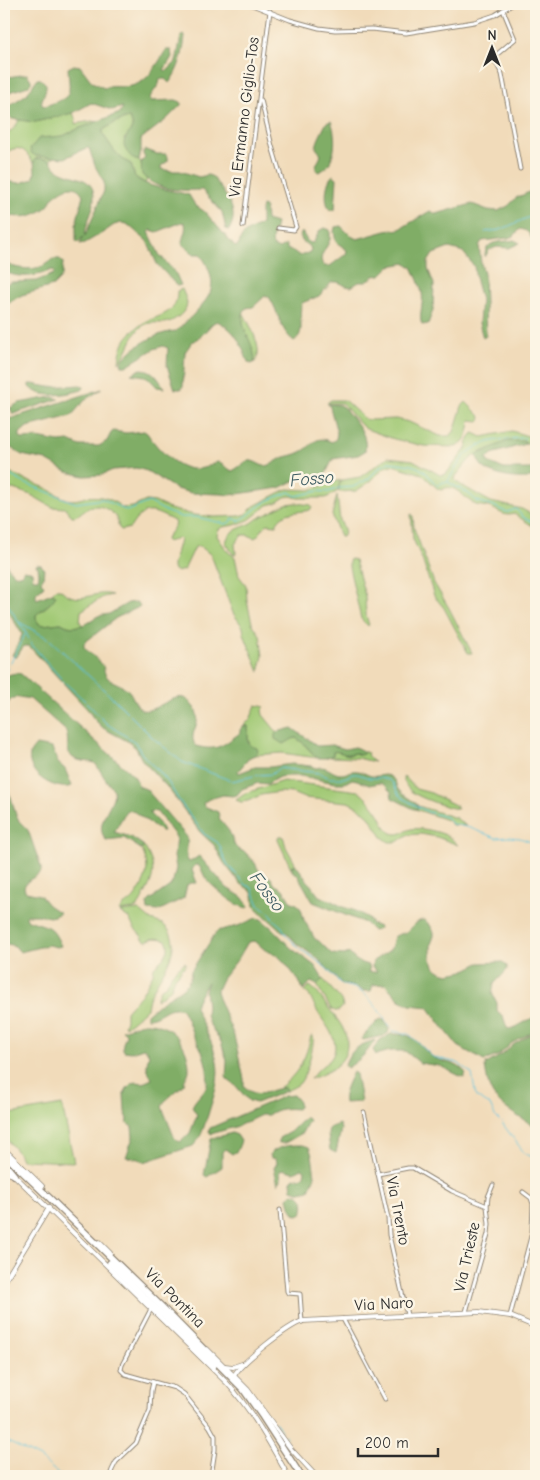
<svg xmlns="http://www.w3.org/2000/svg" width="540" height="1480" viewBox="0 0 540 1480" font-family="'Comic Neue',sans-serif">
  <style>
    .green { fill: #a1c974; stroke: #667a50 }
    .forest { fill: #80ad66; stroke: #566c48 }
    .lines { fill: none; stroke-linecap: round; stroke-linejoin: round }
    .stream { stroke: #5fc4dd; stroke-width: 1 }
    .minor-casing { stroke: #8e8372; stroke-width: 5 }
    .tertiary-casing { stroke: #8e8372; stroke-width: 5.5 }
    .trunk-casing { stroke: #8e8372; stroke-width: 8 }
    .minor { stroke: #fff; stroke-width: 3 }
    .tertiary { stroke: #fff; stroke-width: 4 }
    .trunk { stroke: #fff; stroke-width: 5.5 }
    .labels { text-anchor: middle; dominant-baseline: central; stroke-width: 5; stroke-linejoin: round; paint-order: stroke }
    .street-label { font-size: 16px; fill: #2b2b2b; stroke: #fcf5e5 }
    .water-label { font-size: 18px; font-style: italic; fill: #3b5960; stroke: #fcf5e5 }
  </style>
  <rect width="100%" height="100%" fill="#fcf5e5"/>
  <filter id="ink" filterUnits="userSpaceOnUse"><feTurbulence type="fractalNoise" baseFrequency=".02" numOctaves="2"/><feDisplacementMap in="SourceGraphic" scale="10" xChannelSelector="R" yChannelSelector="G"/><feConvolveMatrix kernelMatrix="1 2 1 2 8 2 1 2 1" color-interpolation-filters="sRGB"/></filter>
  <filter id="wash" filterUnits="userSpaceOnUse"><feTurbulence type="fractalNoise" baseFrequency=".0096" numOctaves="4" result="noise"/><feDisplacementMap in="SourceGraphic" scale="20" xChannelSelector="R" yChannelSelector="G"/><feGaussianBlur stdDeviation="1.12" result="paint"/><feColorMatrix in="noise" values="0 0 0 0 0 0 0 0 0 0 0 0 0 0 0 0 0 1.4 0 .05"/><feComposite in="paint" operator="in"/></filter>
  <g filter="url(#wash)">
    <rect width="100%" height="100%" fill="#f1dbba"/>
    <g class="green">
      <path d="M73,113l3,7 -1,4 17,-3 5,1 -17,6 -17,8 -25,3 -2,17 19,1 -5,3c-7,-1 -13,-5 -17,3 -8,-15 -15,-19 -29,-9v-19c7,-3 12,-8 15,-15l16,2z"/>
      <path d="M129,118c7,8 1,15 -5,21l11,21h4l2,2 1,12 5,6 -2,3 -10,-6 -4,-13c-14,-6 -20,-18 -28,-30v-4l13,-8z"/>
      <path d="M182,289c2,5 5,11 5,15 -1,9 -15,19 -23,19 -10,0 -17,-2 -25,6 -9,10 -12,26 -20,33 1,-9 3,-19 9,-26 5,-6 12,-11 19,-15 15,-6 31,-9 30,-30z"/>
      <path d="M243,312c6,12 23,40 11,51 2,-12 -5,-20 -9,-31 -3,-6 -2,-14 -2,-20z"/>
      <path d="M331,400h13l21,19 5,1 26,-1 13,3 31,14h9l5,-4 8,-26 4,-4 15,15 -1,4 -10,-1c-1,12 -3,21 -14,27l-32,-1 -30,-7 -28,-10 -4,-3 -19,-22 -2,-1h-14z"/>
      <path d="M512,431l16,5 2,2 -1,4 -4,2v-3l-44,11 -10,6 -15,18 -1,4 6,5 30,17 31,7 14,8v11l-22,-14c-11,4 -16,-5 -26,-7 -4,-1 -9,-1 -12,-2 -11,-5 -22,-24 -34,-15l-4,-1 -16,-15 -26,-8 -5,-1 -6,2 -14,14 -15,10 -17,1v-7l3,-5 18,-3 28,-20 25,3 27,15 6,-1 19,-24 3,-6 -1,-1 5,-9 2,-1 8,4z"/>
      <path d="M4,468c13,10 27,14 42,20 7,3 14,9 21,11 6,2 13,0 19,-2 14,-2 26,1 36,11l11,-1 13,-6 9,1 15,7 24,6 21,2 24,-1 7,-2 8,-8 33,-17 22,1 31,-10 -2,11 -12,7h-28l-7,-2 -6,1 -9,6 -8,2 -19,15 -14,5 -12,2 -5,3 -1,6 11,16 7,5 4,19 7,9 1,16 5,22 8,12 3,21 -4,16 -15,-38 -1,-7 -10,-14 -22,-58 -11,-9 -5,1 -11,23 -7,2 -4,-3v-5l7,-24 -1,-2c-4,0 -7,3 -11,4l-2,-2c1,-7 11,-11 8,-19 -21,-10 -29,-17 -44,7l-9,2 -2,-2c-1,-3 -2,-9 -4,-12 -7,-8 -19,-14 -29,-7 -5,3 -7,7 -14,7l-7,-8 -13,-1 -21,-12 -18,-6h-7l-2,-2z"/>
      <path d="M337,495l3,25 5,12 -3,5h-2l-8,-22z"/>
      <path d="M296,503l15,2 1,2 -2,3c-12,3 -28,0 -34,15l-9,-1c-5,5 -6,9 -12,14l-7,-3h-6l-7,9 1,10h-3l-7,-11c3,-17 21,-14 31,-24l29,-15z"/>
      <path d="M411,514l2,1 1,13 20,55 15,25 23,45h-4l-24,-45 -10,-12 -12,-37 -9,-20z"/>
      <path d="M350,559l5,1 10,36 1,19 3,10 -1,1 -7,-7 -12,-52v-5z"/>
      <path d="M56,589h4c20,19 32,0 52,6l-9,2 -22,14 -1,11 3,3 -10,2 -6,-1 -6,-3 -18,2 -4,-1 -3,-5v-4c7,-7 16,-10 19,-20l-3,-2z"/>
      <path d="M256,705l9,2 -3,3 1,5 14,17 -2,2 11,9 5,-4 5,-1 6,4 15,16 -35,-5 -27,2 3,-4c-12,-8 -10,-11 -10,-25h-5l7,-6z"/>
      <path d="M336,751l13,4 6,-2 4,2 4,-1 2,-2 3,1 -1,2 7,7 -16,-4 -28,-1 3,-2v-3z"/>
      <path d="M404,776l12,13 15,4 24,12 3,4c-10,-1 -38,-11 -46,-17 -5,-3 -7,-9 -9,-14z"/>
      <path d="M283,781l75,10c8,6 16,15 21,23 4,6 6,16 13,19 8,3 12,-2 19,-4 9,-2 31,3 38,8 3,2 6,5 9,8l-21,-8 -16,-3 -14,1 -10,7h-8l-7,-5 -13,-21 -11,-9 -10,-5 -44,-4 -12,-5 -12,-1 -19,3 -13,6 -7,1 -5,-2 10,-7z"/>
      <path d="M418,806l38,12 10,8 -14,-1 -5,-5 -32,-11h2z"/>
      <path d="M280,836h3l3,11 10,18h-4l-1,3 -13,-28v-3z"/>
      <path d="M143,845c18,27 8,37 -5,62l-4,2 -15,2c4,-7 11,-8 15,-13 2,-2 3,-5 5,-7 9,-15 11,-27 2,-42l2,-1z"/>
      <path d="M139,910c4,3 8,7 12,10 5,2 11,3 14,6 22,21 -7,50 -15,70 -2,4 -2,8 -3,12 -7,6 -14,14 -21,18l-2,-1 2,-5v-9l5,-6 10,-10 12,-21 1,-7 10,-9 4,-8v-6l-2,-4c-8,-2 -13,-3 -19,1l-3,-1c-6,-10 -11,-10 -14,-21l-10,-7z"/>
      <path d="M185,962l1,2 -11,14 -4,10 -6,6 -9,6 4,-11 7,-5 5,-11z"/>
      <path d="M323,979l18,21 2,6 -4,5h-4l-4,-2 -14,-24z"/>
      <path d="M310,986c9,7 13,15 20,24 5,7 12,14 15,23 9,26 -13,39 -35,46 4,-4 7,-9 11,-12 3,-3 6,-4 9,-7 13,-16 -3,-33 -11,-46 -6,-8 -6,-18 -15,-23l4,-4z"/>
      <path d="M311,1036h2c2,8 -7,40 -13,47 -3,3 -10,6 -14,8l-1,-3h-6c19,-13 27,-30 32,-52z"/>
      <path d="M62,1105l12,57 -53,-2 -3,-7 -14,-17v-21z"/>
    </g>
    <g class="forest">
      <path d="M185,35c-1,17 -6,35 -16,48l-4,-4h-5l-1,5 -9,13 1,4 25,-1 5,2v3l-14,14 -26,20v12l-2,9h-4c-28,-23 8,-26 -6,-42l-13,4 -13,8v4c8,12 14,24 28,30 1,4 2,8 3,11 7,12 43,16 55,20l6,10 10,7 30,35 4,-2c2,-14 12,-14 22,-21v-14l1,-4 3,1 1,13 10,3 -4,17 1,6 6,3 7,-4 2,5 5,1 7,5 10,-4 1,-4 -9,-7 -2,-6 2,-3 6,10 5,1 7,-13 5,-2 5,2c0,3 0,6 0,9 -2,9 -14,18 -6,27h6l16,-12 1,-4 -11,-8 -2,-10 1,-5 6,-1 10,10 6,3 29,-8 14,-2 30,-18 6,3 36,-10 16,6 10,1 10,-5 8,-8 20,-9v46l-2,4h-2c-3,-6 -5,-9 -12,-10l-6,7 -6,2 -26,3 -3,5 2,17 3,11 2,62 -3,2 -4,-15 2,-23 -5,-19 -2,-15 -11,-14 -6,-2 -8,-2 -16,6 -5,8v7l6,15 -1,26 -5,14 -6,1c-4,-9 2,-21 0,-32 -2,-9 -6,-18 -10,-26l-6,-4 -16,3 -9,9 -7,1 -8,6h-7l-8,5 -5,-1 -8,-4h-6l-13,14 -17,7c-5,14 5,30 -8,38 -15,-11 -15,-30 -25,-44l-4,-1 -12,11 -7,1c-12,16 12,37 8,55l-3,1 -3,-2c-7,-18 -12,-32 -31,-41l-4,2 -12,13 -9,6 -7,10 -2,34 -2,3h-6l-8,-23 1,-18 -5,-2 -9,3 -28,17h-4l-1,-4c10,-15 37,-30 55,-31 8,-7 33,-30 35,-41 3,-12 -4,-27 -11,-36h-6l-12,-10c0,-8 5,-12 3,-21l-3,-1 -25,10 -6,-2 -2,2 10,22 17,20 5,11 -4,1 -20,-22 -10,-23 -20,-17 -6,-1 -7,2 -10,7 -19,11 -5,1 3,-7 -5,6 -2,-2v-16l7,-30c-8,-14 -19,-7 -29,1 -3,3 -4,7 -6,10 -3,3 -9,6 -13,8 -9,4 -22,3 -31,1v-34l16,2 13,-4c7,-14 -10,-25 17,-19 2,2 3,5 5,7 14,14 45,5 38,39 -2,10 -8,20 -8,30l19,-45v-9l-9,-16 -6,-18h-3l-21,10 -29,-2 -5,-3 -1,-4 9,-11 24,-2 17,-8 40,-15 3,-6 -11,3 -21,-7 -18,10 -38,9 -23,-3 -5,-5v-7l20,-13 10,-15h4l5,5c1,10 -6,14 -4,21l3,1c28,-10 25,-8 23,-38l6,-3 6,1 12,16 12,6c11,-3 18,0 27,-2 18,-4 26,-22 35,-36h5l1,7 -8,13 3,1 9,-9 5,-26z"/>
      <path d="M4,69l4,8 19,-3 4,6v3l-3,3 -24,8z"/>
      <path d="M331,121c6,15 6,44 -12,51l-3,-2v-5l4,-7 1,-4 -5,-6c1,-9 7,-17 10,-25z"/>
      <path d="M144,150h3l10,4h9l2,3v4l-7,5v3l10,2h9l19,6 9,-2 5,2c11,17 28,33 16,53l-3,-1 -4,-17 -20,-22c-17,0 -35,2 -51,-8 -3,-2 -7,-4 -9,-8 -1,-3 0,-8 -1,-12l4,-4 -2,-4z"/>
      <path d="M333,175l4,3 -2,32h-5c-6,-7 -5,-28 3,-35z"/>
      <path d="M514,240l6,3 -11,5 -12,-1 -8,3 -4,7c0,-18 16,-14 29,-17z"/>
      <path d="M53,259h7l3,3 -1,13 -2,4 -7,7 -31,9 -18,10v-20l7,-3 25,-1 18,-7v-3l-3,-1c-13,7 -35,9 -47,1v-9c9,7 28,9 39,4 3,-2 7,-5 10,-7z"/>
      <path d="M141,369c12,0 18,10 23,19l-7,-1c-13,-14 -9,-10 -26,-13z"/>
      <path d="M29,384h4l16,3 31,-2 4,1v2l-2,2c-16,4 -39,10 -53,-3z"/>
      <path d="M102,389l-16,10 -15,17 -44,11 -7,6v4l2,2 15,-1 22,4 10,-1 11,5h19l8,-5 4,-8 2,-2 13,2 18,-2 3,2c11,16 33,42 56,35 6,-1 9,-5 15,-6l14,9c5,-2 13,-10 17,-10 5,-1 10,4 15,5 7,0 12,-5 18,-8 6,-2 14,-3 19,-6 14,-7 13,-18 31,-10l4,-3 1,-6 -7,-26 -2,-3 11,1 4,2c11,13 25,25 22,44l-7,4 -25,4 -8,16 -9,5 -18,-1 -18,9 -50,7 -9,-1 -30,-1 -15,-4 -29,-18 -11,-3 -23,2 -12,5 -17,1 -17,-4 -21,-12 -24,-5 -11,-7 -6,-8 -1,-19 2,-1z"/>
      <path d="M52,397l7,2 -46,15 -3,-6 9,-5z"/>
      <path d="M507,441h18v3l-33,10 -5,5 1,3 16,7h32v8c-17,3 -41,1 -54,-11 -3,-3 -4,-7 -6,-11z"/>
      <path d="M4,558c4,10 6,17 18,17l1,-5 7,1 2,1 1,7h5l1,-4 -1,-9h-2l1,-2 4,1 3,3 -1,10 -2,3 3,5 -8,7v5l1,1 15,-6 4,2c-4,10 -13,12 -20,20v4l3,5 4,1 18,-2 6,3 6,1 10,-2 15,-9 11,-2 19,-11 8,-1 3,2 1,2 -3,2 -21,10 -32,25v4c5,7 15,12 19,19 1,3 1,8 4,11 5,6 16,7 22,14 4,5 7,17 14,19 12,3 31,-18 43,-11 1,0 5,4 5,5 17,18 -6,28 5,42 22,6 27,-1 44,-13v-3l3,-4h5v16l3,4 6,2 1,3 -3,4 -5,2 -12,14 1,2 16,-6h15l22,-3 19,2 5,2c12,-4 16,7 26,6 4,0 7,-3 11,-3 7,-1 12,3 18,5 9,2 13,-5 22,3 4,3 2,6 5,10 3,6 16,11 20,17l-1,3h-3l-22,-11 -1,-6 -7,-7 -4,-2 -11,2 -12,-5 -5,-1 -7,4h-10l-34,-7h-14l-8,1 -12,7 -9,-1 -16,6 -5,6 -4,1 -10,-1 -14,4 -6,4 1,3 14,6 2,8 9,11 6,15 4,4 6,2 10,11 4,8 12,7 4,7 8,4 7,12 7,3 4,5 3,11 11,19 4,2 13,13 12,1 5,-2c5,7 11,10 19,12l2,3 -2,3 1,1h7v-2l-4,-3 1,-6 17,-11c3,-4 2,-9 4,-13 3,-3 9,-3 12,-5 7,-4 10,-12 18,-12l6,5 4,7v4l-3,8v15l4,9 6,4 8,2 14,-3 16,-8 24,-1 4,4v4l-13,14 -2,9 5,10v7l2,4 4,2 4,12 2,1 7,-2 20,-11v14l-24,13 -13,12 -15,6 -26,-15 -16,-20 -14,-19 -18,-2 -10,-5 -15,-16 -12,1 -2,6h-7l-8,-4 -14,-3 -25,-26 -20,-14 -11,-12 -4,-1 -25,-22 -3,-3 -1,-12 -2,-3 -11,-8 -16,-20 -10,-18 -14,-13 -32,-44 -26,-28 -6,-12 -7,-6 -26,-14 -9,-9 -6,-9 -59,-64h-4l-2,1 -7,11 -4,-3 8,-15 2,-6 -18,-30z"/>
      <path d="M16,673l5,1 113,102 3,5 1,5 8,3 41,48c1,8 -2,18 1,24l2,1 9,-6 28,32 15,9 7,9 -1,2c-12,-1 -34,-20 -42,-29 -3,-5 -4,-10 -8,-14h-3l-3,5 5,13h-7l-3,2 -3,13 -26,13 -10,-1 -1,-7 3,-3 20,-14 3,-5 3,-13 -2,-12 2,-19 -19,-25 -7,-1v3l9,9 4,8h-2l-28,-20 -5,-1 -3,3 -11,19 17,5 12,8v3l-2,1 -17,-11 -18,2c-14,-17 9,-34 8,-50 -8,-8 -12,-17 -19,-27 -6,-2 -11,-1 -17,-3 -15,-4 -8,-19 -12,-29l-36,-32c-21,-5 -23,2 -26,20v-41l3,-3z"/>
      <path d="M292,728l26,18 14,-1 13,4 10,-2 10,5 -2,2 -4,1 -4,-2c-14,4 -13,-3 -22,-1v3l-8,3h-8l-15,-16 -6,-4c-6,1 -8,5 -13,6l-8,-5v-5l2,-2z"/>
      <path d="M36,745l16,3 6,15 7,6 7,17c-16,6 -46,-12 -42,-31 0,-4 4,-7 6,-10z"/>
      <path d="M4,785l7,12 4,15 4,9 9,9 13,37v5c-6,6 -16,8 -17,16l2,4 14,3 8,10 12,8 -6,3 -5,1 -7,-2h-15l-1,2 2,3c20,7 24,5 33,26l-4,1 -9,-2 -28,7 -5,-6 -11,-3z"/>
      <path d="M292,865h4l23,31 11,4 13,7 10,3 14,7 5,7 7,3v1l-2,2 -4,1 -8,-8 -52,-21 -16,-28 -5,-3z"/>
      <path d="M256,918l5,1 12,10 18,19 24,18 8,13 -6,6 -6,-3 -8,8 -4,-9 -14,-18 -8,-8 -12,-5 -10,-9 -7,1 -10,17 -16,20 -5,11 1,8 16,38 10,43v7c16,16 23,2 41,2l1,3 -30,12 -7,-2 -13,-15 -8,-6 -2,-3 1,-16 -6,-19 -13,-20 -2,-8 1,-8 -2,-15 3,-9 -11,18 -2,7c9,23 27,48 22,74 -1,11 -6,23 -9,34 -4,10 -6,23 -15,31l-49,16 -7,-4 -11,-1 7,-20 -1,-10 -5,-4 1,-4 -3,-7 -1,-18 3,-6 5,-5 5,-1 6,1 9,-4c-5,-11 -7,-12 -3,-24l-2,-5 -4,-2 -12,4 -7,-1c-4,-7 2,-11 2,-18l-4,-3c8,-2 16,-7 23,-7 25,-1 44,21 44,46 0,7 -5,9 -5,15l-20,18 -2,5 13,32 5,3 10,-9 7,-18 -5,-8c3,-9 13,-14 15,-23 2,-12 -2,-25 -6,-35 -2,-5 -6,-9 -8,-14 -3,-9 -6,-17 -11,-26 -16,-5 -21,9 -35,9v-4c7,-6 14,-12 22,-17 11,-7 22,-12 22,-26l26,-40 21,-5z"/>
      <path d="M380,1019l4,1 5,9 -1,4 -5,3 -20,4 -1,-2 4,-5z"/>
      <path d="M536,1031v96c-16,-10 -41,-21 -47,-41 -2,-6 -3,-13 -4,-19l1,-3 16,-9 11,-10z"/>
      <path d="M391,1034c6,0 14,0 20,3 9,5 14,16 24,21 12,6 20,3 31,15l-2,5 -24,-12 -20,-3 -15,-12h-15l-14,4 -3,-5 7,-10z"/>
      <path d="M375,1040c-7,12 -16,21 -28,28l-2,-3c6,-16 14,-20 30,-25z"/>
      <path d="M353,1072l3,2 5,28 -17,1c-2,-11 5,-22 9,-31z"/>
      <path d="M293,1095l6,7v5l-2,2c-10,-1 -20,-1 -29,6h-7l-23,11 -27,8 -2,-3 1,-3 74,-32z"/>
      <path d="M304,1118h3l2,2 -7,13 -17,10h-6v-5l11,-6z"/>
      <path d="M339,1124l2,5 -5,24 -6,-3 -2,-16 1,-6z"/>
      <path d="M232,1133l5,2 4,6 -4,10 -5,3 -7,-5 -3,3v15l-15,10 -3,-2 7,-36z"/>
      <path d="M303,1145l6,2 3,8 3,21 -6,14 -8,2 -9,-3 -1,-8 3,-3h7l3,-3 1,-5 -3,-2 -8,4 -12,-3 -2,2 1,9 -3,4 -4,-16 3,-5 -1,-4 -5,-1 -1,-4c9,-9 21,-9 33,-9z"/>
      <path d="M293,1193c12,2 12,12 9,21l-6,1c-6,-5 -6,-10 -8,-17z"/>
    </g>
    <g class="lines">
      <g class="stream">
        <path d="M485,232l15,-2 36,-16"/>
        <path d="M4,472l20,11 52,20 27,-4 24,12 22,-9 18,10 14,5h15l30,7 4,-2 2,-3h4l2,2c10,-4 15,-11 24,-17 8,-5 18,-8 27,-12l7,4 22,-5 10,1 11,-4 14,-1 15,-8 12,-12 9,-5c12,2 24,1 35,9 4,3 9,11 14,15l5,-4h5"/>
        <path d="M448,481c6,-9 12,-22 21,-29 16,-13 36,-13 56,-14"/>
        <path d="M448,482l21,12 8,7 17,5 5,3 8,3 9,-3 7,8 13,7"/>
        <path d="M4,599l22,34 6,12 32,37 20,18 23,24 28,18 7,12 8,9 8,7 10,12 10,17 26,35 13,8 3,4 3,10 5,9 17,19 7,4 7,17 12,9 2,5 9,8 4,8 15,15 10,6 15,12 16,17 13,3 11,7 11,13 16,23 16,3 24,23 25,6 14,11 4,23 14,8 5,11 7,7 23,31 11,4"/>
        <path d="M19,622l30,17 67,62 37,37 29,24 50,19 26,-6 14,-1 7,-6 40,5 11,5h14l9,-4h5l11,4h11l9,2 4,3 5,11 6,5 24,13 18,5 6,7 18,4 26,10 12,-1 12,1 11,4 5,4"/>
        <path d="M5,673c6,-13 15,-25 20,-39"/>
        <path d="M275,1422l4,5"/>
        <path d="M279,1428l2,3"/>
        <path d="M285,1435l1,2"/>
        <path d="M4,1440l36,18 21,18"/>
      </g>
    </g>
  </g>
  <g filter="url(#ink)">
    <g class="lines">
      <g class="minor-casing">
        <g id="minor">
          <path d="M250,4l40,16 29,8 16,2 37,-1 34,4 68,-11 21,-7 18,-11"/>
          <path d="M503,10l12,29 -20,17 -1,3 8,15 18,95"/>
          <path d="M261,100l11,46 24,81 -2,3 -16,-2"/>
          <path d="M243,226l27,-215"/>
          <path d="M364,1112l24,106 1,17 18,80"/>
          <path d="M378,1174l30,-6h5l39,23 35,15 2,18 -1,10 -22,78"/>
          <path d="M487,1206l1,-9 5,-12"/>
          <path d="M280,1210l7,81 1,2 12,1 2,28"/>
          <path d="M151,1309l-29,56 -1,5 4,4 50,14 9,6 26,33 5,9v14l-4,26"/>
          <path d="M510,1316l22,-83 1,-29 -2,-6 -8,-6"/>
          <path d="M343,1319l42,80"/>
          <path d="M110,1476l2,-6 4,-8 20,-19 14,-33 1,-19 2,-9"/>
        </g>
      </g>
      <g class="tertiary-casing">
        <g id="tertiary">
          <path d="M4,1149l38,37"/>
          <path d="M4,1172l10,3 212,207c25,27 44,61 62,94"/>
          <path d="M99,1242l11,11"/>
          <path d="M4,1282l45,-74"/>
          <path d="M207,1349l41,41 43,59 25,27"/>
          <path d="M225,1366l8,1 9,-3"/>
          <path d="M234,1376c6,-13 55,-51 69,-55l176,-9 31,4 26,11"/>
        </g>
      </g>
      <g class="trunk-casing">
        <g id="trunk">
          <path d="M4,1154l157,152 82,83 19,27 39,60"/>
          <path d="M4,1163l10,12"/>
          <path d="M110,1263l104,102"/>
        </g>
      </g>
      <use href="#minor" class="minor"/>
      <use href="#tertiary" class="tertiary"/>
      <use href="#trunk" class="trunk"/>
    </g>
  </g>
  <g class="labels">
    <g class="street-label">
      <text transform="translate(244 117) rotate(-83)">Via Ermanno Giglio-Tos</text>
      <text transform="translate(398 1211) rotate(79)">Via Trento</text>
      <text transform="translate(467 1257) rotate(-77)">Via Trieste</text>
      <text transform="translate(175 1298) rotate(45)">Via Pontina</text>
      <text transform="translate(384 1304) rotate(-3)">Via Naro</text>
    </g>
    <g class="water-label">
      <text transform="translate(312 479) rotate(-5)">Fosso</text>
      <text transform="translate(267 892) rotate(53)">Fosso</text>
    </g>
  </g>
  <rect width="540" height="1480" fill="none" stroke="#fcf5e5" stroke-width="20"/>
  <g transform="translate(492 48)" stroke="#fcf5e5" stroke-width="4" paint-order="stroke">
  <path d="M0-4L9 19L0 12L-9 19Z" fill="#2b2b2b"/>
  <text y="-8" font-size="14" font-weight="bold" text-anchor="middle" fill="#2b2b2b">N</text>
  </g>
  <path d="M358 1448v8h80v-8" fill="none" stroke="#2b2b2b" stroke-width="2.5"/>
  <text x="365" y="1448" font-size="15" fill="#2b2b2b" stroke="#fcf5e5" stroke-width="4" paint-order="stroke">200 m</text>
</svg>
